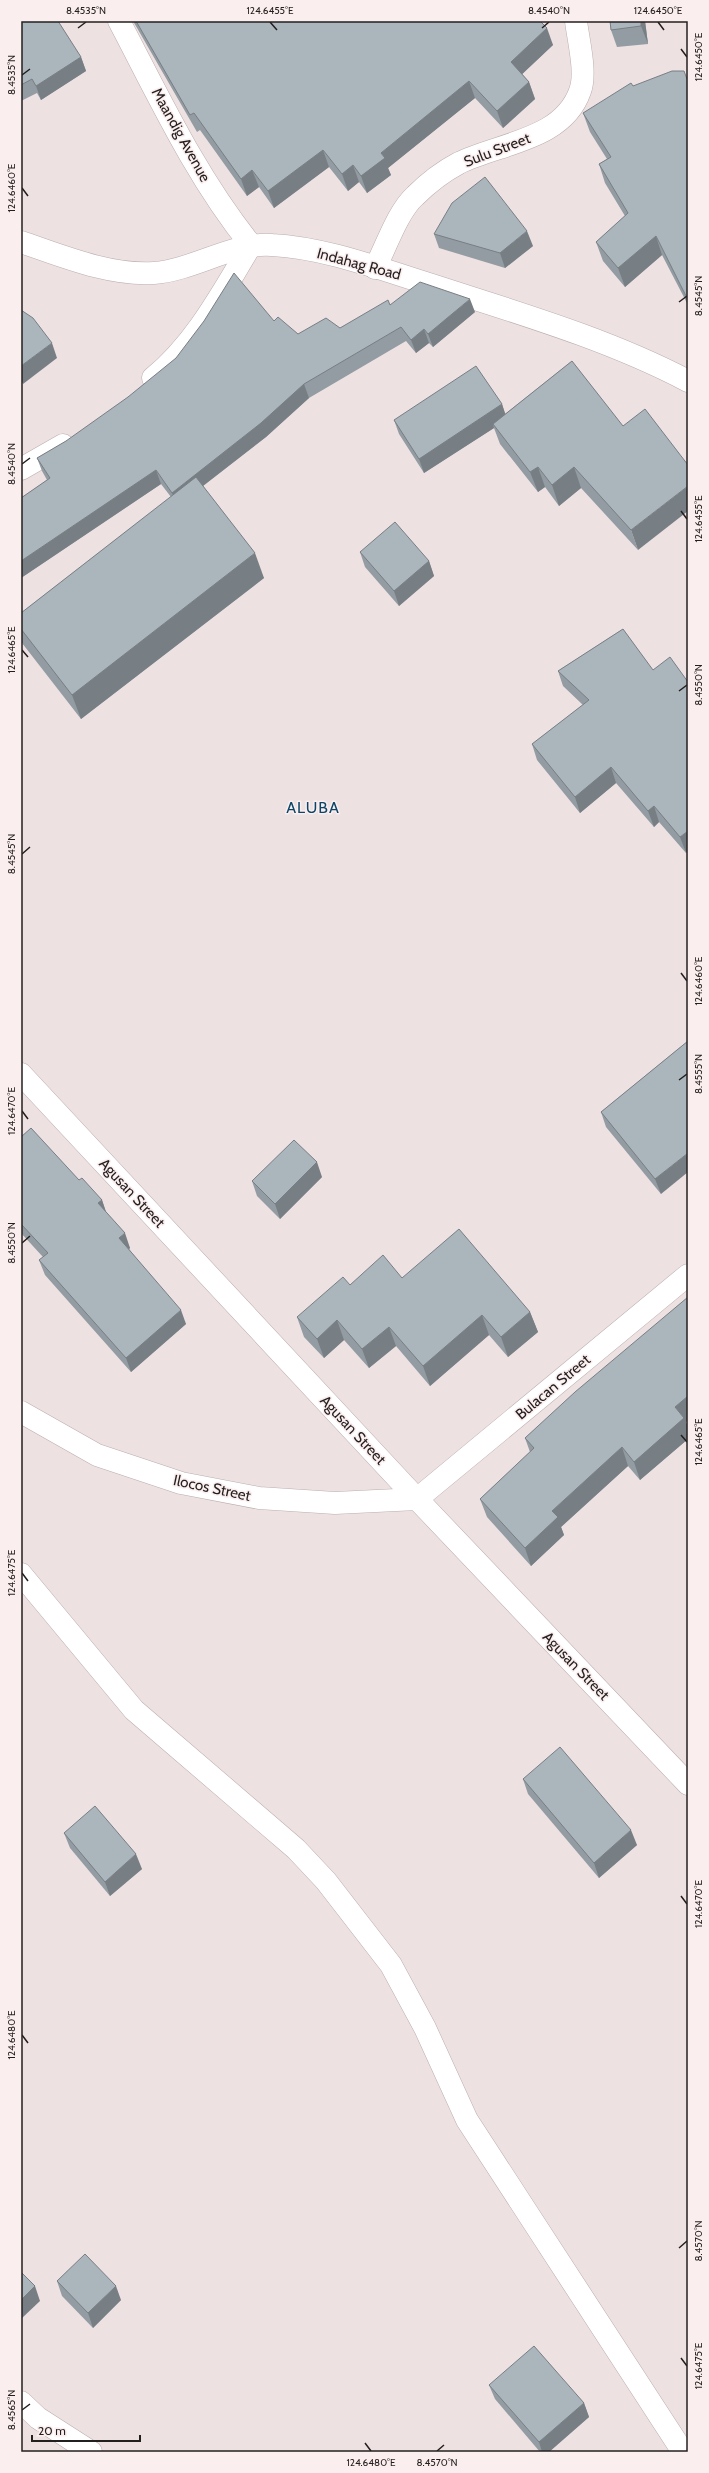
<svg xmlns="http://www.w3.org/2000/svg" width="709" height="2473" viewBox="0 0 709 2473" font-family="Cabin,sans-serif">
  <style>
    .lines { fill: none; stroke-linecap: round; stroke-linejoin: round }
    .minor-casing { stroke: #bbaeaf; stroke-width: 23 }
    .major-casing { stroke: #bbaeaf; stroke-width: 23 }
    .minor { stroke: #fff; stroke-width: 22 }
    .major { stroke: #fff; stroke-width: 22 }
    .wall { fill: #939ca2 }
    .shaded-wall { fill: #787f84 }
    .building { fill: #abb5bc; stroke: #787f84 }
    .ticks { fill: none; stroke: #241f1f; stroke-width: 1.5 }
    .labels { text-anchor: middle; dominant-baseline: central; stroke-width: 3; stroke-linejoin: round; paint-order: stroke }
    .street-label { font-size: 15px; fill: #241f1f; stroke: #fbeeef }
    .neighbourhood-label { font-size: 16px; letter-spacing: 1px; fill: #0b4567; stroke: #fbeeef }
    .neatline { fill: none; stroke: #241f1f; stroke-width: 1.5 }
    .ticks-label { font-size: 10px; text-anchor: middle; fill: #241f1f }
  </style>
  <rect width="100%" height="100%" fill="#eee1e2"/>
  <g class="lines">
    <g class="minor-casing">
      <g id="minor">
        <path d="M119,21c40,76 77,156 132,224 -28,46 -55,98 -98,133"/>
        <path d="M375,268c11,-21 23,-57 40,-72 12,-12 29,-25 44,-33 41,-20 104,-23 121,-72 7,-18 -2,-52 -4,-70"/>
        <path d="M21,469l42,-24"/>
        <path d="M21,1074l396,425 271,285"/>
        <path d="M21,1412l76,43 84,28 78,15 76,5 82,-4 271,-224"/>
        <path d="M21,1574l113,136 162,139 30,32 65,84 34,63 42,92 216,332"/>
        <path d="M21,2402l17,16 53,34"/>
      </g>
    </g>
    <g class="major-casing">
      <path id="major" d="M21,242c41,14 89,34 133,31 40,-3 79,-31 118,-28 55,3 108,24 160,40 86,28 176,54 256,96"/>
    </g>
    <use href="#minor" class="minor"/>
    <use href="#major" class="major"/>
  </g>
  <g class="wall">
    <path d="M21,21l60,36 5,14 -45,29 -4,-7 -16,8z"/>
    <path d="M133,21h407l13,24 -31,29 7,8 6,17 -32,29 -28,-30 -87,70 3,7 -24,18 -8,-11 -11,9 -19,-24 -55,41 -15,-21 -12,9 -47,-66 -3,2z"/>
    <path d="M610,21h35l3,23 -31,3 -6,-17z"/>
    <path d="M688,78v227l-26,-50 -37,32 -22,-26 -7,-19 29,-26 -20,-33 -6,-19 8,-5 -17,-27 -7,-19 50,-27z"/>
    <path d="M434,234l99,12 -28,22 -66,-20z"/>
    <path d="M390,305l85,7 -42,35 -4,-4 -13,10 -10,-12 -97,57 -43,39 -63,49 61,92 -183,141 -59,-76 -1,-3v-27l150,-116 -10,-13 -140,94v-80l26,-18 -5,-9 -5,-13 237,-137 24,13 42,-6z"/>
    <path d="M572,361l66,189 -57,-62 -22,18 -14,-19 -7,5 -38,-48 -6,-16 -70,45 -25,-39 -5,-14 108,-16 3,10z"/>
    <path d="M360,552l69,9 5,15 -35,30 -34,-39z"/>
    <path d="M623,629l63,224 -27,-31 -5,5 -38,-44 -36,30 -43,-53 -5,-16 51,-39 -20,-19 -5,-15z"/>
    <path d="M688,1041l-27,153 -55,-67 -5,-15z"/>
    <path d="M21,1137l58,43 23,20 4,12 24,36 -1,1 57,75 -55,48 -86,-97 -6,-15 4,-3 -22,-24z"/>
    <path d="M322,1177l-42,42 -23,-23 -5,-15z"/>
    <path d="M402,1278l128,34 8,20 -30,25 -19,-22 -59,51 -34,-40 -27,22 -25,-28 -20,18 -20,-21 -7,-20 53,-32z"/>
    <path d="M688,1297v123l-2,2 2,6v11l-48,41 -12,-14 -67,61 3,8 -33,31 -44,-49 -7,-18 50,-47 -5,-14z"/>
    <path d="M523,1779l114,66 -38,33 -71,-84z"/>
    <path d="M64,1833l78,36 -32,27 -40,-48z"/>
    <path d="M57,2281l64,19 -28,28 -31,-32z"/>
    <path d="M489,2385l95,18 5,14 -40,35h-9l-45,-53z"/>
  </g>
  <g class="shaded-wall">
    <path d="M641,21h4l3,23 -7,-18z"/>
    <path d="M547,28l6,17 -36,34 -6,-17z"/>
    <path d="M81,57l5,14 -45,29 -5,-14z"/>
    <path d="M469,81l6,17 -87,70 3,7 -24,18 -6,-17 20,-23z"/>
    <path d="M529,82l6,17 -32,29 -6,-17z"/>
    <path d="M323,150l6,17 -55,41 -6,-17z"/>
    <path d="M353,165l6,17 -11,9 -6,-17z"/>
    <path d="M252,170l7,17 -12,9 -6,-17z"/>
    <path d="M527,231l6,15 -28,22 -5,-15z"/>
    <path d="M656,236l6,19 -37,32 -7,-19z"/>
    <path d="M470,299l5,13 -42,35 -5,-13z"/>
    <path d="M424,329l5,14 -13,10 -5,-13z"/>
    <path d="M52,343l5,15 -34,26 -2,-5v-13z"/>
    <path d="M304,384l5,14 -43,39 -89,69 -5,-13z"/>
    <path d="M502,404l5,15 -14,5 1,4 -70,45 -5,-14z"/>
    <path d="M538,467l7,20 -7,5 -8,-20z"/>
    <path d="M574,467l7,21 -22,18 -7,-21z"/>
    <path d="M156,470l5,14 -140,94v-17z"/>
    <path d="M688,486v25l-50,39 -7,-20z"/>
    <path d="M255,553l9,25 -183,141 -9,-24z"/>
    <path d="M429,561l5,15 -35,30 -5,-15z"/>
    <path d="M611,767l5,16 -36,30 -5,-16z"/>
    <path d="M654,806l5,16 -5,5 -6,-16z"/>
    <path d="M688,831v20l-2,2 -6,-16z"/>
    <path d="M688,1153v19l-27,22 -6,-15z"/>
    <path d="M317,1162l5,15 -42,42 -5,-15z"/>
    <path d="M102,1200l5,15 -9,-12z"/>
    <path d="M125,1233l5,15 -5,5 -6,-15z"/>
    <path d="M181,1310l5,14 -55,48 -5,-14z"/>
    <path d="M530,1312l8,20 -30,25 -7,-20z"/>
    <path d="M482,1315l7,20 -59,51 -7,-20z"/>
    <path d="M337,1320l7,20 -20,18 -7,-19z"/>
    <path d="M389,1327l7,19 -27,22 -7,-19z"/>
    <path d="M688,1396v24l-2,2 2,6v11l-48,41 -6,-18 41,-55z"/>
    <path d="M622,1447l6,19 -67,61 3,8 -33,31 -6,-18 27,-37z"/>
    <path d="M631,1830l6,15 -38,33 -5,-15z"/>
    <path d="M136,1854l6,15 -32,27 -5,-14z"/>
    <path d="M35,2286l5,15 -19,18v-19z"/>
    <path d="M116,2286l5,14 -28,28 -5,-15z"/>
    <path d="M584,2403l5,14 -40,35h-7l-3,-10z"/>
  </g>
  <g class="building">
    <path d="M21,21h37l23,36 -45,29 -4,-7 -11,6z"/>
    <path d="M136,21h404l7,7 -36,34 18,20 -32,29 -28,-30 -88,72 4,5 -24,18 -8,-11 -11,9 -19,-24 -55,41 -16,-21 -11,9 -47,-66 -4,2z"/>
    <path d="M610,21h31v5l-30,4z"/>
    <path d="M672,71h12l3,8 1,-1v222l-32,-64 -38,32 -22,-26 32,-29 -29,-49 12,-7 -28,-44 48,-30 2,3z"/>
    <path d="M485,177l42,54 -27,22 -66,-19 18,-31z"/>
    <path d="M234,273l40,48 4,-4 20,17 28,-16 14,10 48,-28 2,5 30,-23 50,17 -42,35 -4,-5 -13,11 -10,-13 -97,57 -43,39 -89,70 -16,-23 -135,91v-63l29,-20 -13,-20 29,-17 62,-44 48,-39 28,-37z"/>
    <path d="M21,310l12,8 19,25 -31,23z"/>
    <path d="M572,361l51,65 22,-17 43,56v21l-57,44 -57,-63 -22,18 -14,-18 -8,5 -37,-48z"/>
    <path d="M476,366l26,38 -83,55 -25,-39z"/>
    <path d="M196,477l59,76 -183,142 -51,-66v-16z"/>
    <path d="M395,522l34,39 -35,30 -34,-39z"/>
    <path d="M623,629l30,41 17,-13 18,25v149l-8,6 -26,-31 -6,5 -37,-44 -36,30 -43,-53 57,-44 -31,-29z"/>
    <path d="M688,1041v112l-33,26 -54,-67z"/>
    <path d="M31,1128l48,52 3,-2 20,22 -4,3 27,30 -6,5 62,72 -55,48 -87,-98 9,-7 -27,-29v-87z"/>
    <path d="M294,1140l23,22 -42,42 -23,-23z"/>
    <path d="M459,1229l71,83 -29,25 -19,-22 -59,51 -34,-39 -27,22 -25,-29 -20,19 -20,-22 46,-40 7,8 33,-30 19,23z"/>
    <path d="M688,1297v99l-13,11 9,11 -50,44 -12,-15 -70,64 6,6 -33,31 -45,-49 54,-51 -9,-10 50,-46z"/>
    <path d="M560,1747l71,83 -37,33 -71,-84z"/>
    <path d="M95,1806l41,48 -31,28 -41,-49z"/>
    <path d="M85,2254l31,32 -28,27 -31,-32z"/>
    <path d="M21,2272l14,14 -14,14z"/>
    <path d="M534,2346l50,57 -45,39 -50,-57z"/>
  </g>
  <path class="ticks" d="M270,22l7,8M658,22l6,8M78,28l8,-6M542,28l7,-6M681,49l6,8M22,75l8,-6M22,188l6,8M679,302l8,-6M22,464l8,-6M681,511l6,8M22,650l6,7M679,691l8,-6M22,854l8,-7M681,973l6,8M679,1080l8,-6M22,1111l6,8M22,1243l8,-7M681,1435l6,7M22,1573l6,8M681,1896l6,8M22,2035l6,8M679,2248l8,-7M681,2358l6,8M22,2410l8,-6M365,2443l6,8M437,2451l7,-6"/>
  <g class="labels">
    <g class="street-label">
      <text transform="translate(181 135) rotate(61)">Maandig Avenue</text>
      <text transform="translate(497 150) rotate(-21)">Sulu Street</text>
      <text transform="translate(359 264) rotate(15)">Indahag Road</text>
      <text transform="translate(132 1193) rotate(47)">Agusan Street</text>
      <text transform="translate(553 1387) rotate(-40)">Bulacan Street</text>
      <text transform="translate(353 1430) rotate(47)">Agusan Street</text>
      <text transform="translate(212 1488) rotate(12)">Ilocos Street</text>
      <text transform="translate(576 1666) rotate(46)">Agusan Street</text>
    </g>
    <g class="neighbourhood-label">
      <text x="313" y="807">ALUBA</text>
    </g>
  </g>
  <rect width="709" height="2473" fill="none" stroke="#fbeeef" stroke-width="44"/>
  <path d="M32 2435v6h108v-6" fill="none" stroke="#241f1f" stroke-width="2"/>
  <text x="38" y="2435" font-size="12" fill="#241f1f" stroke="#fbeeef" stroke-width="3" paint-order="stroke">20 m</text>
  <rect x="22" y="22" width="665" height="2429" class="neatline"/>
  <g class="ticks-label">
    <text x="86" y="14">8.4535°N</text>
    <text x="270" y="14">124.6455°E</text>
    <text x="549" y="14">8.4540°N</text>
    <text x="658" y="14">124.6450°E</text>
    <text transform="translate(698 57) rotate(-90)" y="4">124.6450°E</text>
    <text transform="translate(11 75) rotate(-90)" y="4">8.4535°N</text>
    <text transform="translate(11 188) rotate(-90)" y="4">124.6460°E</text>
    <text transform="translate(698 296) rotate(-90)" y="4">8.4545°N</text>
    <text transform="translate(11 464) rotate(-90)" y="4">8.4540°N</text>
    <text transform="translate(698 519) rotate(-90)" y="4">124.6455°E</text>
    <text transform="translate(11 650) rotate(-90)" y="4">124.6465°E</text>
    <text transform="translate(698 685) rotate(-90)" y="4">8.4550°N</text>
    <text transform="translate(11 854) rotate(-90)" y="4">8.4545°N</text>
    <text transform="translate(698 981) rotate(-90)" y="4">124.6460°E</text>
    <text transform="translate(698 1074) rotate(-90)" y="4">8.4555°N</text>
    <text transform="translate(11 1111) rotate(-90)" y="4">124.6470°E</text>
    <text transform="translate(11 1243) rotate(-90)" y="4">8.4550°N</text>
    <text transform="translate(698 1442) rotate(-90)" y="4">124.6465°E</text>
    <text transform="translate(11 1573) rotate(-90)" y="4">124.6475°E</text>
    <text transform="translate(698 1904) rotate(-90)" y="4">124.6470°E</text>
    <text transform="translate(11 2035) rotate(-90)" y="4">124.6480°E</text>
    <text transform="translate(698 2241) rotate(-90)" y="4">8.4570°N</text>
    <text transform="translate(698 2366) rotate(-90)" y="4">124.6475°E</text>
    <text transform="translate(11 2410) rotate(-90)" y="4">8.4565°N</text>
    <text x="371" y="2466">124.6480°E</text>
    <text x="437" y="2466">8.4570°N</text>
  </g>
</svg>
